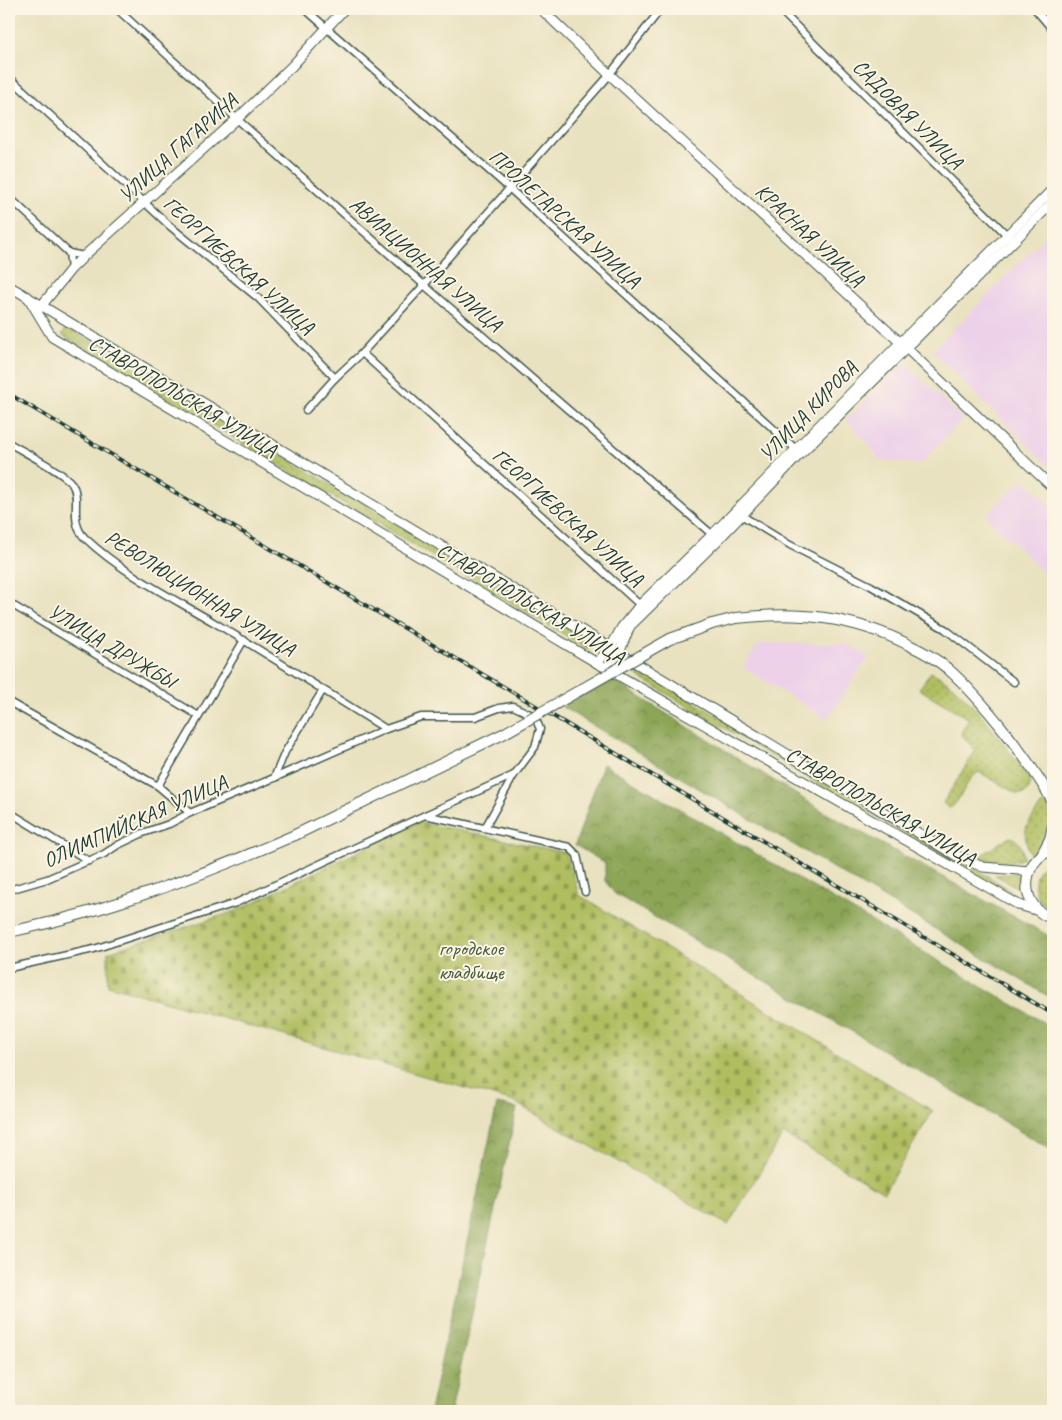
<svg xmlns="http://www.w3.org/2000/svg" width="1062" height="1420" viewBox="0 0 1062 1420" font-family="Caveat,sans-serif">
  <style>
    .built { fill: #edd1e9 }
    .grass { fill: url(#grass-dots); stroke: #687e4a }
    .forest { fill: url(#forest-crowns); stroke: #567145 }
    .cemetery { fill: url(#cemetery-stones); stroke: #687e4a }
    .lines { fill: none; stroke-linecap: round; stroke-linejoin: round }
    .street-casing { stroke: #3d5649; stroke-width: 9 }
    .secondary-casing { stroke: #3d5649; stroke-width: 11 }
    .primary-casing { stroke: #3d5649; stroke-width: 12 }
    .street { stroke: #fff; stroke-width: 6 }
    .secondary { stroke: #fff; stroke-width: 9 }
    .primary { stroke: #fff; stroke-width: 10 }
    .rail-casing { stroke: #1f3d34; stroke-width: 4 }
    .rail { stroke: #fcf5e5; stroke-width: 2; stroke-dasharray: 5.5; stroke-linecap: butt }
    .primary-bridge-casing { stroke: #3d5649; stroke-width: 12; stroke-linecap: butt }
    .primary-bridge { stroke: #fff; stroke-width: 10 }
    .labels { text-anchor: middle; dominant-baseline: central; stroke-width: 4; stroke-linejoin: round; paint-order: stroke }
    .street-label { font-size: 21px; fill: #1f3d34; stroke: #fcf5e5 }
    .park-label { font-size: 21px; fill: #445d3f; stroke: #fcf5e5 }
  </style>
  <defs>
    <pattern id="grass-dots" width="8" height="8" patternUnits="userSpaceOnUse" patternTransform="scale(1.25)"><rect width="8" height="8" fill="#b1be60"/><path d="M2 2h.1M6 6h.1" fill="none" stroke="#8f9c50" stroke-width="1.8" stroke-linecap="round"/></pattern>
    <pattern id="forest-crowns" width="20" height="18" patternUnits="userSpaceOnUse" patternTransform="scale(1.25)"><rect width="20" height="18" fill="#8ca556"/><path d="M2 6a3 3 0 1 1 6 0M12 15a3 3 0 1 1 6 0" fill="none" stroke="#728848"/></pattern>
    <pattern id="cemetery-stones" width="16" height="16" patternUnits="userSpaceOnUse" patternTransform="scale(1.25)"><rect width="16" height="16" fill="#b1be60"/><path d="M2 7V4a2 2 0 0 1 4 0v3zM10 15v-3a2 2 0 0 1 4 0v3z" fill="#8f9c50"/></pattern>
  </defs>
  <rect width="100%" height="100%" fill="#fcf5e5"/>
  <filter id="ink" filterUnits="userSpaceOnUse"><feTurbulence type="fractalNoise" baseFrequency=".02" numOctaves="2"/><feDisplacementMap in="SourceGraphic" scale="10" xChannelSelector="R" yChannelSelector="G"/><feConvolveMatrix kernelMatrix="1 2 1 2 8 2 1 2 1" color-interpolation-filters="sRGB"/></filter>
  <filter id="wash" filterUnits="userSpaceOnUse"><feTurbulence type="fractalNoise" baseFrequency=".0096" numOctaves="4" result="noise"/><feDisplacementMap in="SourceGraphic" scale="20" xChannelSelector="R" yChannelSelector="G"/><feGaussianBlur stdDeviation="1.12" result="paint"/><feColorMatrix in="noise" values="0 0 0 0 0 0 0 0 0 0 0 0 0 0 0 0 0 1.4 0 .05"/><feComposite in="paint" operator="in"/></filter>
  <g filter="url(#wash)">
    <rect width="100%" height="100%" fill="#e9e2c0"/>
    <g class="built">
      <path d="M1053,229v241l-121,-119z"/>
      <path d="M905,363l58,56 -43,45 -40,-4 -13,-18 -21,-22z"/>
      <path d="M1024,479l29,29v74l-67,-66z"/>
      <path d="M845,643l24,14 -42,62 -84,-52 16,-23z"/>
    </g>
    <g class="grass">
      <path d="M67,327l526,314 -5,8 -526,-314z"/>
      <path d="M640,670l371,220 -3,6 -371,-220z"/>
      <path d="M931,672c36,16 73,74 98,105 3,11 -1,18 -12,17l-38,-22c-13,7 -16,25 -27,35h-4l-5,-4 32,-52 -14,-18 8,-14 -50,-30z"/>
      <path d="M1048,803c3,19 1,41 -17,52 -11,-26 -5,-28 10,-50z"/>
      <path d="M1011,837c9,4 12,11 12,21 -12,6 -33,8 -44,-1l25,-17z"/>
      <path d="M1053,858v52c-25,-11 -24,-40 0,-52z"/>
      <path d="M1023,871v20l-28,-16 15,-1z"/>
    </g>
    <g class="forest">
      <path d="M611,679l215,134 227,125v61l-491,-292z"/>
      <path d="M603,764l450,264v123l-195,-116 -243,-141 -10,-13v-18l-30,-18z"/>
      <path d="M497,1104l20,4 -66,303h-21z"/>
    </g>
    <path class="cemetery" d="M419,822l147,31 13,42 354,216 -49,81 -101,-58 -55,91 -214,-123 -406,-117v-33l128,-41z"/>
  </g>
  <g filter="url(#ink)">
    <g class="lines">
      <g class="street-casing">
        <g id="street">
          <path d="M117,9l120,110 187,166 291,252"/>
          <path d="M305,9l204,179 290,264"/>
          <path d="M779,9l231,229"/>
          <path d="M1035,9l18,21"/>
          <path d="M9,77l162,150 87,71 77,80"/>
          <path d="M9,197l60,56 15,3"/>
          <path d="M69,253l2,16"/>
          <path d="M362,353l278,252"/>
          <path d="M306,410l29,-32 27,-25 62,-68 182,-206 55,-70"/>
          <path d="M9,443c13,8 56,30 63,41 10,14 -4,38 13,54 37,35 86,59 130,85 57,34 114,71 171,106"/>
          <path d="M741,515l49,30 81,41 74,43 69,53"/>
          <path d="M9,603l190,113"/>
          <path d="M9,702l149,84 32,27"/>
          <path d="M274,778l11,-26 38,-62"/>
          <path d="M158,786l86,-146"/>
          <path d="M9,812l80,49"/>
          <path d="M425,815l144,32 8,8 8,37"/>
          <path d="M9,890l38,-11 57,-25 14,-9 25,-12 26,-9 21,-11 84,-35 112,-49 35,-12h54l24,-9 14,-2 17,8 7,8 3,7 -5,18 -21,28 -29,53"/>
          <path d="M9,968l85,-19 142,-46 189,-88 89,-40"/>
        </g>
      </g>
      <g class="secondary-casing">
        <g id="secondary">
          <path d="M541,9l68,65 294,271 150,143"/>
          <path d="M9,286l946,569 28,12 46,4"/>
          <path d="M28,297l24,40 545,326 422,242 20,6"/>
          <path d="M38,310l33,-41 13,-13 153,-137 55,-53 52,-57"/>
          <path d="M597,663l14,-16 11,-20 18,-22 73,-71 182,-186 158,-159"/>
          <path d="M606,668l13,-15 11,-27 88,-86 83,-87 252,-251"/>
        </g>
      </g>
      <g class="primary-casing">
        <g id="primary">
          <path d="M736,618c61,-7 117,-2 173,27 13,6 27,14 38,23 22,19 41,42 59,65 17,22 34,45 47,69"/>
          <path d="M1053,850c-34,9 -35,60 0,68"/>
          <path d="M1042,854l8,-15 3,-13"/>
          <path d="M9,932c99,-21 194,-57 286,-97"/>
        </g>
      </g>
      <use href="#street" class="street"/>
      <use href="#secondary" class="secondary"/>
      <use href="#primary" class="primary"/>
      <g class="rail-casing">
        <path id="rail" d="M9,394l544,322 500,298"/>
      </g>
      <use href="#rail" class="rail"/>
      <g class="primary-bridge-casing">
        <path id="primary-bridge" d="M295,835l208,-101 167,-95 42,-15 24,-6"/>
      </g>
      <use href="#primary-bridge" class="primary-bridge"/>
    </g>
  </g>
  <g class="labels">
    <g class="street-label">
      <text transform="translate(908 114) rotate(45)">САДОВАЯ УЛИЦА</text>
      <text transform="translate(178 148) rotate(-42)">УЛИЦА ГАГАРИНА</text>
      <text transform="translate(565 218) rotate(42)">ПРОЛЕТАРСКАЯ УЛИЦА</text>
      <text transform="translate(810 235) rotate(43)">КРАСНАЯ УЛИЦА</text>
      <text transform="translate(426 264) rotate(41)">АВИАЦИОННАЯ УЛИЦА</text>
      <text transform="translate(239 265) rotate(42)">ГЕОРГИЕВСКАЯ УЛИЦА</text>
      <text transform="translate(183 396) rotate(31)">СТАВРОПОЛЬСКАЯ УЛИЦА</text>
      <text transform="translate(808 411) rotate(-46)">УЛИЦА КИРОВА</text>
      <text transform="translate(568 517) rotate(42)">ГЕОРГИЕВСКАЯ УЛИЦА</text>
      <text transform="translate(200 593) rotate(32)">РЕВОЛЮЦИОННАЯ УЛИЦА</text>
      <text transform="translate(531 603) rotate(31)">СТАВРОПОЛЬСКАЯ УЛИЦА</text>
      <text transform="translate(112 646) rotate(31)">УЛИЦА ДРУЖБЫ</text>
      <text transform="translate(881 806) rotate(30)">СТАВРОПОЛЬСКАЯ УЛИЦА</text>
      <text transform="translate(135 821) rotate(-24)">ОЛИМПИЙСКАЯ УЛИЦА</text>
    </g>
    <g class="park-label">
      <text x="471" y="948">городское<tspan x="471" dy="24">кладбище</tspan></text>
    </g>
  </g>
  <rect width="1062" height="1420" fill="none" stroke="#fcf5e5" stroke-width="30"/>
</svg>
